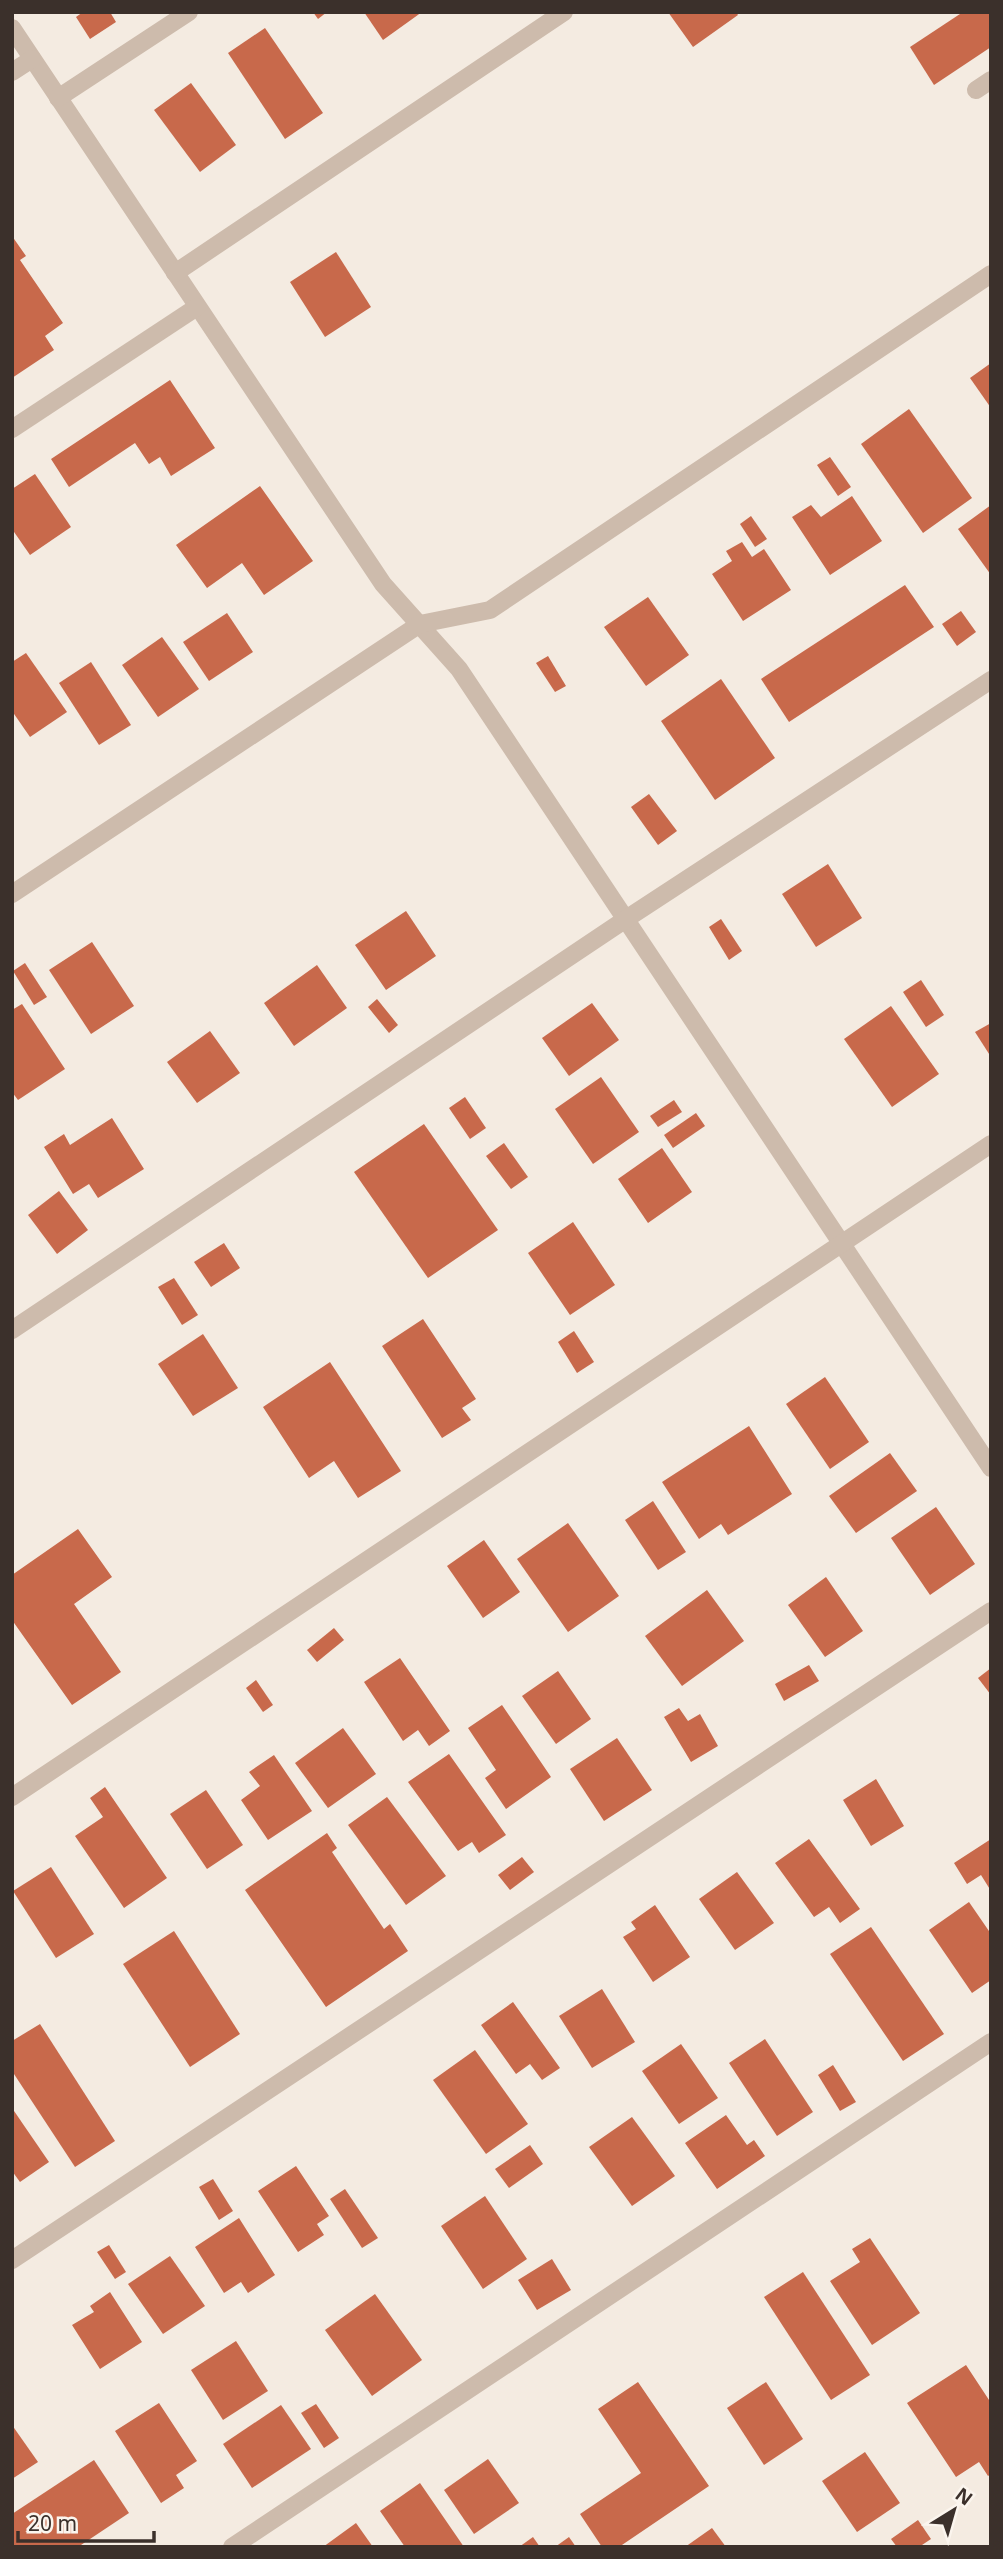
<svg xmlns="http://www.w3.org/2000/svg" width="1003" height="2559" viewBox="0 0 1003 2559" font-family="'Noto Sans',sans-serif">
  <style>
    .building { fill: #c8694b }
    .lines { fill: none; stroke-linecap: round; stroke-linejoin: round }
    .minor { stroke: #cdbbac; stroke-width: 18 }
  </style>
  <rect width="100%" height="100%" fill="#f4ebe1"/>
  <g class="building">
    <path d="M83,12h27l6,10 -26,17 -14,-22z"/>
    <path d="M313,12h14l-9,7z"/>
    <path d="M364,12h58l-39,28z"/>
    <path d="M668,12h68l2,3 -45,32z"/>
    <path d="M963,12h28v35l-57,38 -24,-38z"/>
    <path d="M265,28l58,85 -38,26 -57,-86z"/>
    <path d="M191,83l45,62 -36,27 -46,-62z"/>
    <path d="M12,236l14,20 -6,4 43,63 -18,13 9,14 -42,28z"/>
    <path d="M336,252l35,55 -46,30 -35,-55z"/>
    <path d="M991,363v45l-21,-30z"/>
    <path d="M170,380l45,68 -44,28 -11,-19 -11,7 -14,-21 -66,44 -18,-28z"/>
    <path d="M909,409l63,89 -49,35 -62,-89z"/>
    <path d="M830,457l21,30 -13,9 -21,-31z"/>
    <path d="M35,474l36,53 -41,28 -18,-26v-40z"/>
    <path d="M260,486l53,75 -49,34 -22,-32 -35,25 -31,-43z"/>
    <path d="M852,496l30,45 -52,34 -38,-58 19,-12 10,12z"/>
    <path d="M991,505v70l-33,-46z"/>
    <path d="M751,516l16,23 -12,8 -15,-23z"/>
    <path d="M742,542l10,15 12,-8 27,41 -48,31 -31,-47 20,-13 -6,-10z"/>
    <path d="M905,585l29,42 -145,95 -28,-43z"/>
    <path d="M648,597l41,58 -43,31 -42,-59z"/>
    <path d="M961,611l15,21 -19,14 -15,-22z"/>
    <path d="M227,613l26,39 -44,29 -26,-39z"/>
    <path d="M162,637l37,52 -41,28 -36,-52z"/>
    <path d="M26,653l41,59 -37,25 -18,-26v-49z"/>
    <path d="M548,656l18,30 -11,6 -19,-29z"/>
    <path d="M91,662l40,63 -32,20 -40,-62z"/>
    <path d="M721,679l54,79 -60,42 -54,-79z"/>
    <path d="M649,794l28,37 -19,14 -27,-38z"/>
    <path d="M828,864l34,54 -46,29 -34,-53z"/>
    <path d="M406,911l30,45 -50,34 -31,-45z"/>
    <path d="M721,919l21,32 -13,9 -20,-33z"/>
    <path d="M92,942l42,64 -43,28 -42,-64z"/>
    <path d="M25,963l22,34 -13,8 -21,-34z"/>
    <path d="M317,965l30,43 -53,38 -30,-43z"/>
    <path d="M921,980l23,35 -18,12 -23,-35z"/>
    <path d="M377,999l21,26 -9,8 -21,-26z"/>
    <path d="M592,1003l27,37 -50,36 -27,-38z"/>
    <path d="M22,1004l43,65 -47,31 -6,-8v-82z"/>
    <path d="M891,1006l48,68 -47,33 -48,-68z"/>
    <path d="M991,1023v34l-16,-25z"/>
    <path d="M210,1031l30,42 -43,30 -30,-41z"/>
    <path d="M601,1077l38,55 -46,32 -38,-55z"/>
    <path d="M465,1097l21,31 -16,11 -21,-31z"/>
    <path d="M674,1100l8,12 -24,15 -8,-11z"/>
    <path d="M696,1113l9,13 -32,22 -9,-13z"/>
    <path d="M112,1118l32,51 -46,29 -9,-14 -16,10 -29,-47 20,-13 6,11z"/>
    <path d="M424,1124l74,106 -70,48 -74,-106z"/>
    <path d="M504,1143l24,34 -17,12 -25,-33z"/>
    <path d="M662,1148l30,44 -44,31 -30,-44z"/>
    <path d="M59,1191l29,39 -31,24 -29,-39z"/>
    <path d="M573,1222l42,63 -45,30 -42,-62z"/>
    <path d="M224,1243l16,25 -29,19 -17,-25z"/>
    <path d="M174,1278l24,37 -16,10 -24,-38z"/>
    <path d="M423,1319l53,80 -14,9 9,12 -29,18 -60,-92z"/>
    <path d="M574,1331l20,31 -17,11 -19,-31z"/>
    <path d="M203,1334l35,54 -45,28 -35,-52z"/>
    <path d="M330,1362l71,109 -43,27 -24,-37 -25,17 -46,-71z"/>
    <path d="M825,1377l44,65 -39,27 -44,-65z"/>
    <path d="M749,1426l43,68 -64,41 -7,-11 -22,15 -37,-57z"/>
    <path d="M890,1453l27,38 -61,42 -27,-37z"/>
    <path d="M653,1501l33,51 -28,18 -33,-50z"/>
    <path d="M936,1507l39,57 -45,31 -39,-57z"/>
    <path d="M568,1523l51,73 -51,36 -51,-73z"/>
    <path d="M78,1529l34,48 -38,27 47,68 -49,33 -60,-85v-45z"/>
    <path d="M484,1540l36,52 -37,26 -36,-52z"/>
    <path d="M826,1577l37,54 -38,26 -37,-52z"/>
    <path d="M707,1590l37,51 -62,45 -37,-50z"/>
    <path d="M334,1628l10,12 -27,22 -10,-12z"/>
    <path d="M400,1658l50,73 -21,15 -11,-16 -15,11 -39,-59z"/>
    <path d="M809,1665l10,16 -35,20 -9,-17z"/>
    <path d="M991,1668v27l-13,-17z"/>
    <path d="M558,1671l33,48 -35,25 -34,-48z"/>
    <path d="M256,1680l17,25 -10,7 -17,-24z"/>
    <path d="M502,1705l49,72 -45,32 -21,-31 11,-8 -28,-42z"/>
    <path d="M679,1708l9,13 12,-7 18,32 -27,16 -27,-45z"/>
    <path d="M343,1728l33,46 -48,34 -33,-45z"/>
    <path d="M617,1738l35,52 -48,31 -34,-52z"/>
    <path d="M449,1754l57,81 -27,18 -7,-11 -14,9 -50,-69z"/>
    <path d="M274,1755l38,56 -44,29 -27,-40 19,-14 -11,-14z"/>
    <path d="M876,1779l28,47 -33,20 -28,-46z"/>
    <path d="M105,1787l62,91 -43,30 -49,-72 28,-19 -13,-19z"/>
    <path d="M206,1790l37,55 -36,24 -37,-55z"/>
    <path d="M387,1797l59,79 -40,29 -58,-80z"/>
    <path d="M327,1833l10,15 -5,4 52,77 6,-5 18,27 -82,56 -81,-117z"/>
    <path d="M809,1839l51,70 -20,14 -11,-16 -15,10 -39,-54z"/>
    <path d="M991,1839v52l-10,-16 -14,9 -13,-21z"/>
    <path d="M522,1857l12,15 -24,18 -12,-15z"/>
    <path d="M51,1867l43,67 -38,24 -43,-67z"/>
    <path d="M737,1872l37,51 -39,27 -36,-51z"/>
    <path d="M969,1902l22,32v46l-19,13 -43,-63z"/>
    <path d="M655,1905l35,52 -37,25 -30,-45 13,-8 -5,-7z"/>
    <path d="M871,1927l73,107 -41,27 -73,-107z"/>
    <path d="M174,1931l66,103 -50,33 -67,-103z"/>
    <path d="M602,1989l33,53 -43,26 -33,-52z"/>
    <path d="M513,2002l47,66 -18,12 -12,-16 -14,10 -35,-49z"/>
    <path d="M40,2024l75,117 -40,26 -63,-96v-30z"/>
    <path d="M765,2039l48,73 -36,24 -48,-73z"/>
    <path d="M681,2044l37,54 -39,26 -37,-53z"/>
    <path d="M475,2050l53,74 -42,30 -53,-74z"/>
    <path d="M833,2065l23,37 -16,9 -22,-36z"/>
    <path d="M12,2108l37,54 -29,20 -8,-11z"/>
    <path d="M726,2115l21,30 7,-5 11,16 -48,33 -32,-46z"/>
    <path d="M632,2117l43,59 -43,30 -43,-59z"/>
    <path d="M530,2145l13,19 -34,24 -14,-19z"/>
    <path d="M296,2166l33,50 -12,8 7,11 -26,17 -40,-61z"/>
    <path d="M213,2179l20,32 -14,9 -20,-33z"/>
    <path d="M345,2189l33,49 -16,10 -32,-49z"/>
    <path d="M485,2196l42,63 -44,30 -42,-63z"/>
    <path d="M239,2218l36,57 -27,18 -7,-11 -17,11 -29,-46z"/>
    <path d="M870,2238l50,75 -48,32 -42,-64 30,-19 -8,-13z"/>
    <path d="M109,2245l17,27 -11,7 -18,-27z"/>
    <path d="M170,2256l35,50 -42,28 -35,-50z"/>
    <path d="M552,2259l19,31 -34,20 -19,-30z"/>
    <path d="M803,2272l67,103 -39,25 -67,-103z"/>
    <path d="M110,2292l32,50 -42,27 -28,-44 22,-13 -4,-6z"/>
    <path d="M375,2294l47,66 -50,36 -47,-66z"/>
    <path d="M236,2341l32,50 -45,29 -32,-50z"/>
    <path d="M966,2365l25,38v71l-3,2 -9,-14 -23,15 -49,-74z"/>
    <path d="M638,2382l71,104 -90,61h-17l-22,-33 61,-41 -43,-64z"/>
    <path d="M766,2382l37,57 -39,26 -37,-57z"/>
    <path d="M159,2403l38,58 -21,14 8,13 -23,15 -46,-72z"/>
    <path d="M316,2404l23,34 -15,10 -23,-35z"/>
    <path d="M281,2405l30,44 -59,39 -29,-44z"/>
    <path d="M12,2425l26,37 -26,17z"/>
    <path d="M865,2452l35,51 -43,29 -35,-51z"/>
    <path d="M488,2459l31,44 -45,31 -30,-44z"/>
    <path d="M94,2460l35,53 -51,34h-66v-33z"/>
    <path d="M420,2483l44,64h-59l-25,-36z"/>
    <path d="M918,2520l13,19 -12,8h-22l-6,-8z"/>
    <path d="M356,2523l17,24h-50z"/>
    <path d="M712,2528l14,19h-41z"/>
    <path d="M533,2537l7,10h-21z"/>
    <path d="M569,2537l7,10h-21z"/>
  </g>
  <g class="lines">
    <g class="minor">
      <path d="M12,28l371,556 76,85 532,799"/>
      <path d="M12,72l20,-13"/>
      <path d="M976,90l15,-10"/>
      <path d="M58,98l131,-86"/>
      <path d="M175,273l389,-261"/>
      <path d="M12,429l185,-122"/>
      <path d="M12,894l408,-270 70,-14 501,-336"/>
      <path d="M12,1330l614,-411 365,-239"/>
      <path d="M12,1797l979,-653"/>
      <path d="M12,2260l979,-649"/>
      <path d="M232,2547l759,-505"/>
    </g>
  </g>
  <rect width="1003" height="2559" fill="none" stroke="#3b302b" stroke-width="28"/>
  <g transform="translate(954 2510) rotate(37)" stroke="#fbf5ee" stroke-width="5" paint-order="stroke">
  <path d="M0-5L12 26L0 18L-12 26Z" fill="#3b302b"/>
  <text y="-10" font-size="19" font-weight="bold" text-anchor="middle" fill="#3b302b">N</text>
  </g>
  <path d="M18 2531v10h136v-10" fill="none" stroke="#3b302b" stroke-width="3.5"/>
  <text x="28" y="2531" font-size="21" fill="#3b302b" stroke="#fbf5ee" stroke-width="5" paint-order="stroke">20 m</text>
</svg>
